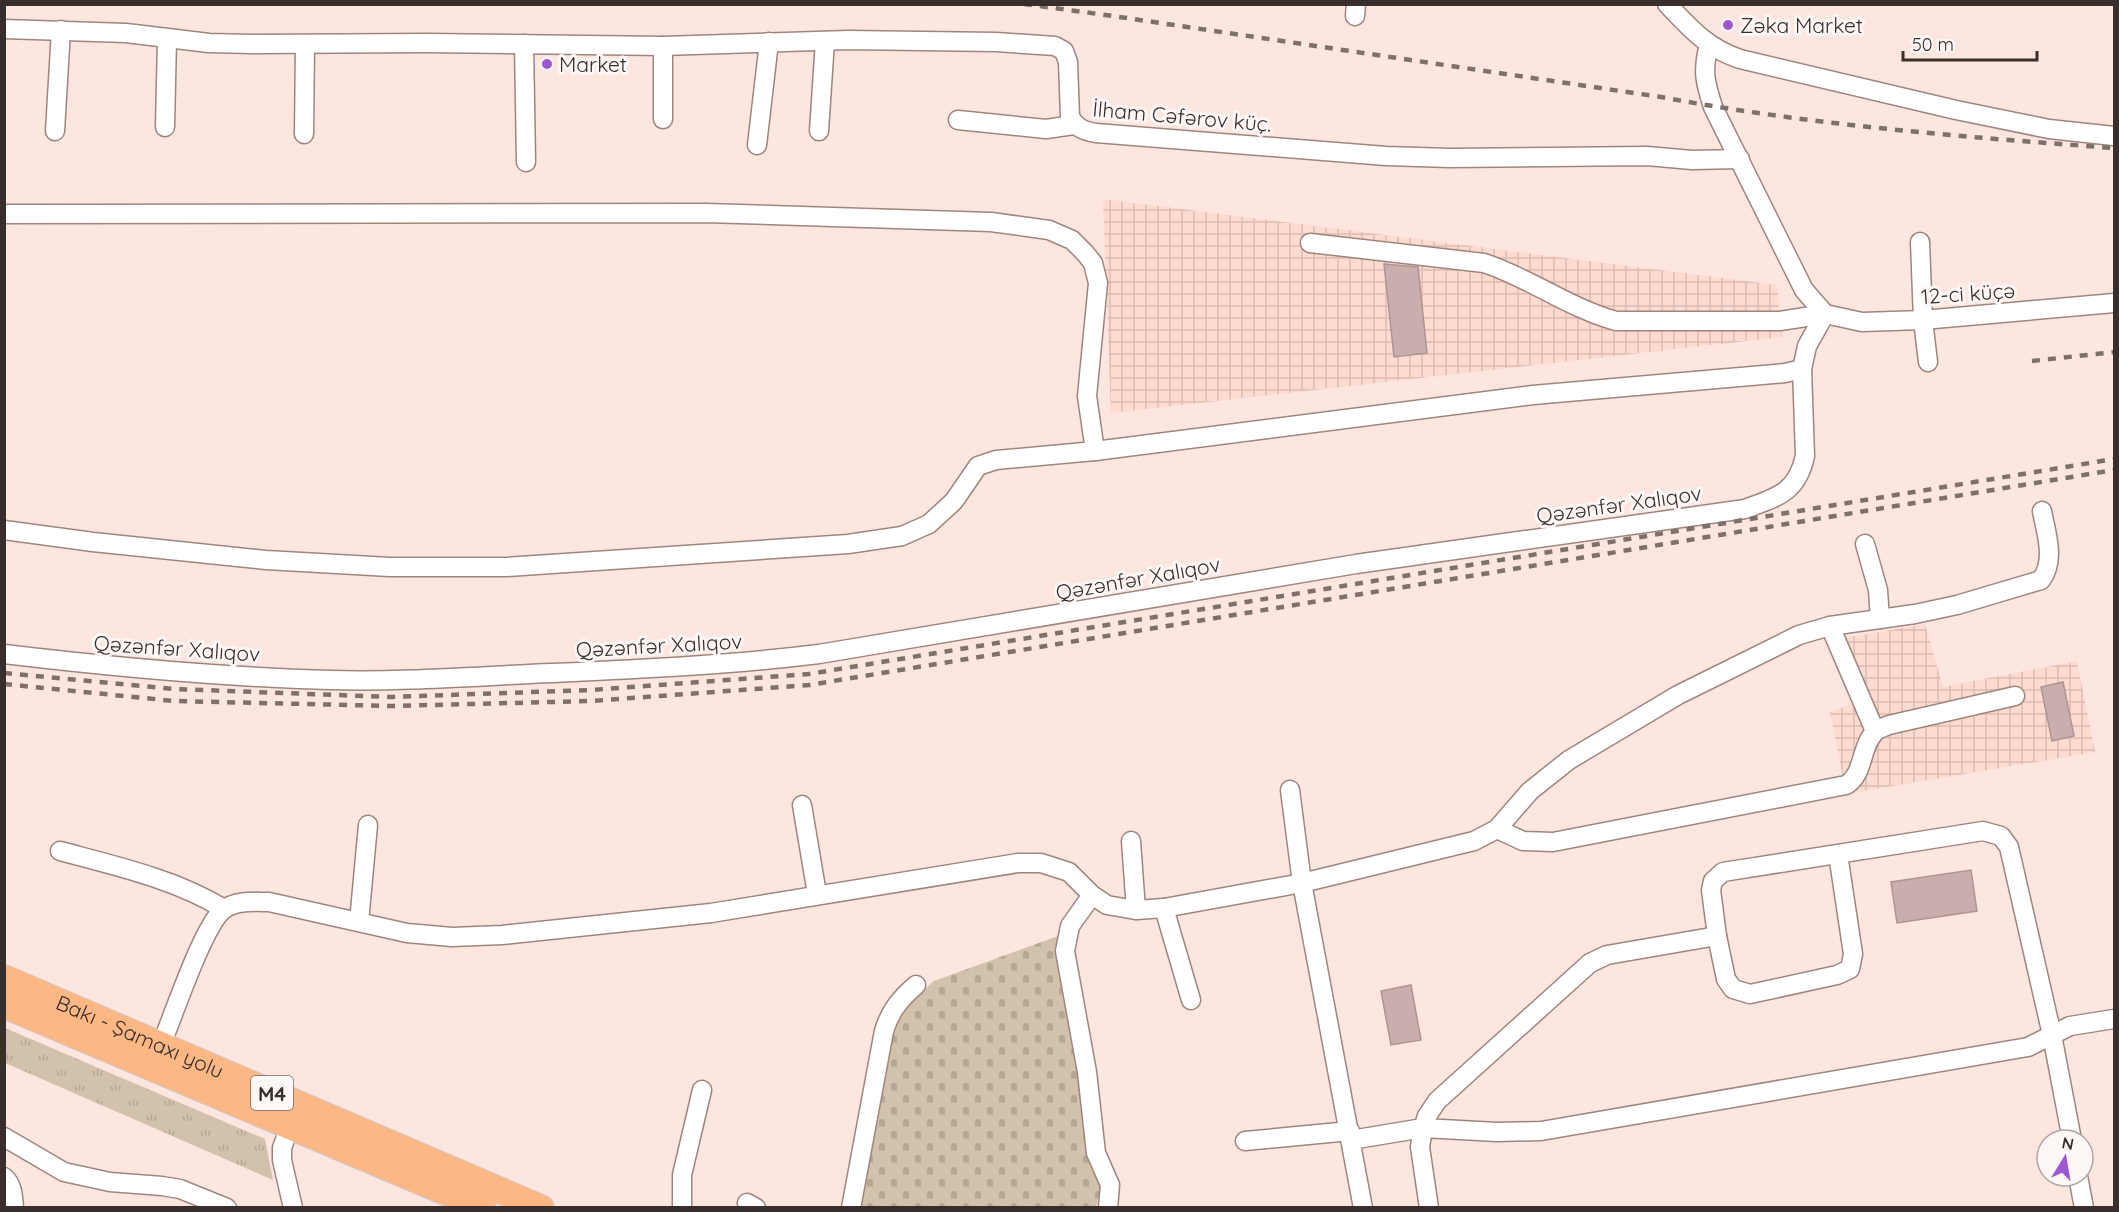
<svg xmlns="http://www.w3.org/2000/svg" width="2119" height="1212" viewBox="0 0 2119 1212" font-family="Quicksand,sans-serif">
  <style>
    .industrial { fill: url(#industrial-grid) }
    .grass { fill: url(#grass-tufts) }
    .cemetery { fill: url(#cemetery-stones) }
    .building { fill: #caaead; stroke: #af9493; stroke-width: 1.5 }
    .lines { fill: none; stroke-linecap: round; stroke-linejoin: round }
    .minor-casing { stroke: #9e867e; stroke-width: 21 }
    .highway-casing { stroke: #cfcdcc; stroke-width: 28 }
    .minor { stroke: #fff; stroke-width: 18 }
    .highway { stroke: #fcb785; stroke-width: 26 }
    .rail { stroke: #7e706b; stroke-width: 4.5; stroke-dasharray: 8 8; stroke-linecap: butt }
    .poi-dot { fill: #9c59cf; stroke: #fdf7f5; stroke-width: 2 }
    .labels { text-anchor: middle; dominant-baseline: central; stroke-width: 6; stroke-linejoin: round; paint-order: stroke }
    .shield { fill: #fdf7f5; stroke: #736a68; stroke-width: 1.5 }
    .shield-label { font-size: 20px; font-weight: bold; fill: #382e2b }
    .poi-label { font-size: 21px; fill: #382e2b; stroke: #fdf7f5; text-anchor: start }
    .street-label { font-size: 21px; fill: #382e2b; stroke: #fdf7f5 }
  </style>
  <defs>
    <pattern id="industrial-grid" width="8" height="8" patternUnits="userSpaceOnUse" patternTransform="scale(1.5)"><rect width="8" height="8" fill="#fedbd0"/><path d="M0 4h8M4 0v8" fill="none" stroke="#dabcb3"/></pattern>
    <pattern id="grass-tufts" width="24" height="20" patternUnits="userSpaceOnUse" patternTransform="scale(1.5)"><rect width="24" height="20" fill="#d3c2ab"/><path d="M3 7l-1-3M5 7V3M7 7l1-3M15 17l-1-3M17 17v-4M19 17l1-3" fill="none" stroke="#b6a793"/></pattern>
    <pattern id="cemetery-stones" width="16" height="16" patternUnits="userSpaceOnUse" patternTransform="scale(1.5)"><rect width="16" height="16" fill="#d3c2ab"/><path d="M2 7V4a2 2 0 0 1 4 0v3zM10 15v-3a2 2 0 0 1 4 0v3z" fill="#b6a793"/></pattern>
  </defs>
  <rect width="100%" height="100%" fill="#fce6df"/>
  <g class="industrial">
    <path d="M1103,199l674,86 5,52 -671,76z"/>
    <path d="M1925,624l18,63 134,-26 18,91 -249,42 -16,-82 24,-9 -27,-62z"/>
  </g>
  <path class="grass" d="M5,1028l260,111 8,41 -268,-117z"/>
  <path class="cemetery" d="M1058,936l44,247 -6,24 -240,1 34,-177 8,-19 36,-31z"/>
  <g class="building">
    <path d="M1384,264l34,3 9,86 -33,4z"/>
    <path d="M2063,682l11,54 -22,5 -11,-54z"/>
    <path d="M1971,870l6,41 -80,12 -6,-41z"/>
    <path d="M1411,985l10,55 -30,5 -10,-54z"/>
  </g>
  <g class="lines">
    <g class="minor-casing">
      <g id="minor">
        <path d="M1667,4c24,25 40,44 73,55l216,51 93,19 65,7"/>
        <path d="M1355,16l1,-12"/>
        <path d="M4,29l122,4 83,10 42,1 177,-1 235,3 185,-6 148,2 59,4 9,5 4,11 2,55c6,11 14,14 26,16l290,23 64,2 197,-2 45,4 48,-1"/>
        <path d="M524,44l2,118"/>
        <path d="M1709,45c-7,26 -4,37 4,62l91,183 21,24"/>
        <path d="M663,46v73"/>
        <path d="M958,120l88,9 28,-4"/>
        <path d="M165,127l2,-88"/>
        <path d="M55,131l6,-101"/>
        <path d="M819,131l6,-90"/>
        <path d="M304,134l1,-90"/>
        <path d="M757,145l12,-103"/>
        <path d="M4,214l701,-1 286,9 58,8 23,10 13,13 8,10 5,20 -11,113 8,55"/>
        <path d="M1920,242l3,78 5,42"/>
        <path d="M1310,243l174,20c46,15 85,45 132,58h164l45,-7 37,8 61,-2 191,-17"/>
        <path d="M4,530l89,12 173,18 124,7h116l342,-23 54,-8 27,-12 25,-23 24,-35 18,-6 99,-9 438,-56 252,-22 17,-4"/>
        <path d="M1865,544l13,46 2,29"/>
        <path d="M1830,626l45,105"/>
        <path d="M4,654c109,13 217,23 326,26 74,2 148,-4 222,-7 89,-4 178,-8 267,-19l537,-90 389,-55c32,-12 52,-16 60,-53l-3,-87 5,-23 18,-32"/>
        <path d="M1290,790l12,93 61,325"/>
        <path d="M802,805l15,89"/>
        <path d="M1497,829l26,12 30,1 293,-57c19,-11 14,-40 30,-54 3,-3 9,-4 13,-6l126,-29"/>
        <path d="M1131,841l5,69"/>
        <path d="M60,851c56,15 115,28 164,58"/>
        <path d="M1838,854l15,100 -3,15 -13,6 -87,19 -17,-5 -7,-10 -9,-43 -6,-46 2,-9 10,-9 260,-41 18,5 8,11 43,188 20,105"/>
        <path d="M1092,895l-22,31 -5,25 22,121 9,81 14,32 -2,23"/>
        <path d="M1164,908l27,92"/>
        <path d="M359,922l9,-97"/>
        <path d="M161,1045c12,-28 42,-119 62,-135 13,-10 31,-8 46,-8l138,31 45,4 50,-2 209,-22 307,-50h23l28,9 23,23 15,10 29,5 28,-2 138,-25 172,-42 23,-12 33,-38 39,-31 109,-65 121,-60 31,-9 85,-12 42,-9 84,-25c15,-20 5,-47 1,-69"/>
        <path d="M290,1126l-8,22v12l11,48"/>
        <path d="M4,1137l60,35 46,10 52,4 18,3 47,19"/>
        <path d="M1351,1140l72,-12 4,-12 10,-15 153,-138 17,-8 110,-19"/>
        <path d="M1245,1141l105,-10"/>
        <path d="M2078,1176l6,32"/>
        <path d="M4,1177c9,8 9,19 10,31"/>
        <path d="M747,1203l9,5"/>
        <path d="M682,1208v-33l20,-85"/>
        <path d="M851,1208l33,-177c6,-20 16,-32 32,-46"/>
        <path d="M1429,1208l-9,-61 3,-19 74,4 44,-1 487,-84 42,-21 44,-7"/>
      </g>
    </g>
    <g class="highway-casing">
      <g id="highway">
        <path id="s1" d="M4,978l537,230"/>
        <path d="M4,1005l479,203"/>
      </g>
    </g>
    <use href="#minor" class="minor"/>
    <use href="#highway" class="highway"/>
    <g class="rail">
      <path d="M1024,4l89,12 548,81c150,28 302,40 453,51"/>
      <path d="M2032,361l82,-9"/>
      <path d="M4,673l170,16 217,8 200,-7 218,-16 1305,-215"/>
      <path d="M4,684l170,17 218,5 199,-5 218,-16 1305,-215"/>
    </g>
  </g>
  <g class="poi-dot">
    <circle cx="1728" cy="25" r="6"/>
    <circle cx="547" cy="64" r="6"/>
  </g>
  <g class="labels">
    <rect class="shield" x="251" y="1076" width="42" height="34" rx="4.5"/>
    <g class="shield-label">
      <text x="272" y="1093">M4</text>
    </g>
    <g class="poi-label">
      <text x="1740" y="25">Zəka Market</text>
      <text x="559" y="64">Market</text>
    </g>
    <g class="street-label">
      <text transform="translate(1182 116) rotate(5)">İlham Cəfərov küç.</text>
      <text transform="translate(1968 293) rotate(-4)">12-ci küçə</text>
      <text transform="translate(1619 504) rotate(-8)">Qəzənfər Xalıqov</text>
      <text transform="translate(1138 578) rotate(-10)">Qəzənfər Xalıqov</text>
      <text transform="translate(659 645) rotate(-3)">Qəzənfər Xalıqov</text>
      <text transform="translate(177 648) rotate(4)">Qəzənfər Xalıqov</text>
      <text stroke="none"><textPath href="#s1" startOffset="148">Bakı - Şamaxı yolu</textPath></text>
    </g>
  </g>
  <rect width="2119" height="1212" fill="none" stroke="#382e2b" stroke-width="12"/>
  <g transform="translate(2065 1158) rotate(11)"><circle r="28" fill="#fdf7f5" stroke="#aea7a4" stroke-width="1.5"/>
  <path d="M0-4.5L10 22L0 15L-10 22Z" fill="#9c59cf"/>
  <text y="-9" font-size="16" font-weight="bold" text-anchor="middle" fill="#382e2b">N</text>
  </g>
  <path d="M1903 51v9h134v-9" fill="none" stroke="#382e2b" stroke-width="3"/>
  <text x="1912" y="51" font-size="18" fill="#382e2b" stroke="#fdf7f5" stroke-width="4.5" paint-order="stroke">50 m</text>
</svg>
